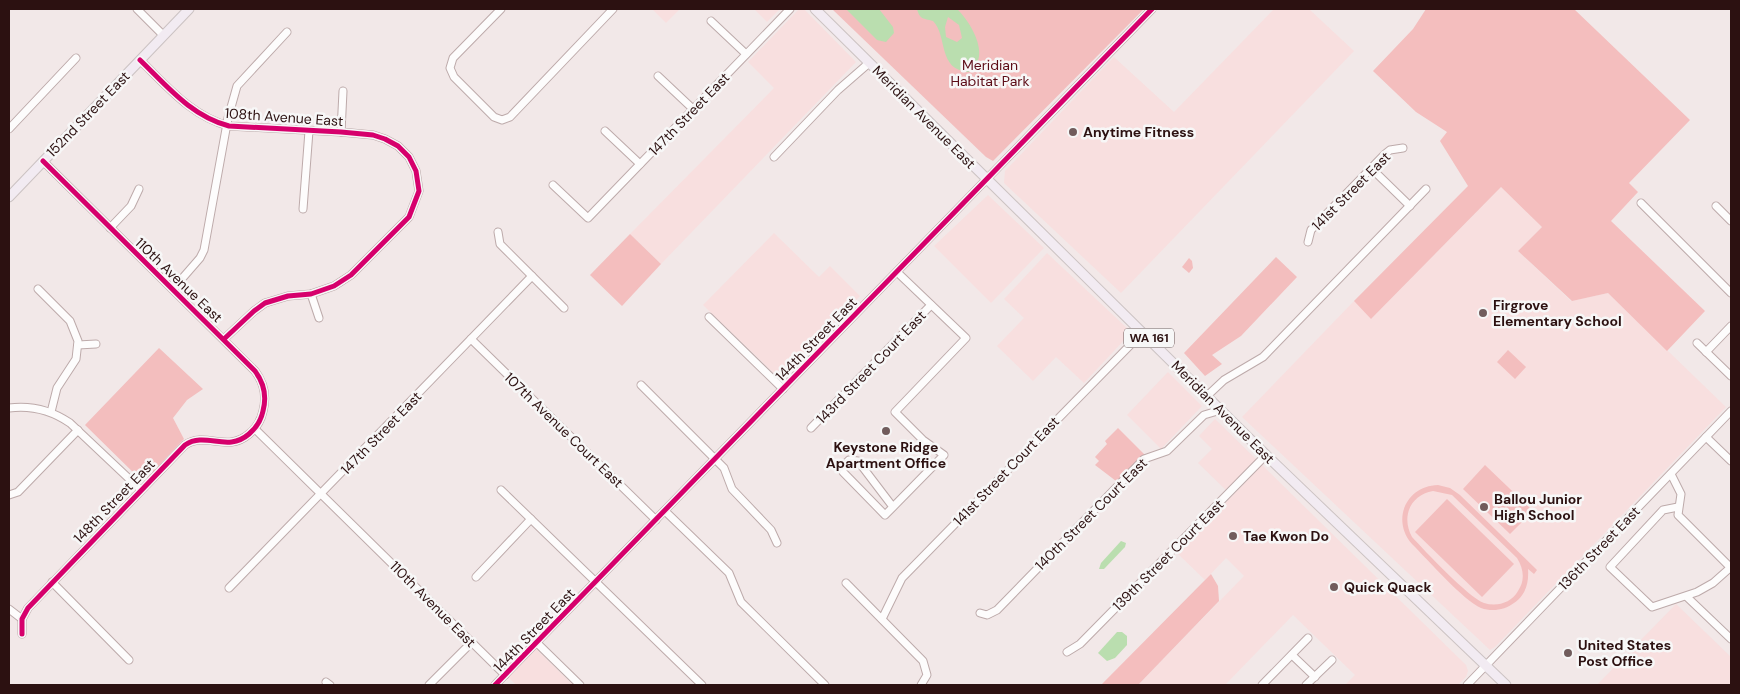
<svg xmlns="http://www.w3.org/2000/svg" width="1740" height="694" viewBox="0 0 1740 694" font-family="'DM Sans',sans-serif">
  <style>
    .built { fill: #f8dfdf }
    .green { fill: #f3bebe; fill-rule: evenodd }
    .forest { fill: #f4bebe }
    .water { fill: #badeaf; fill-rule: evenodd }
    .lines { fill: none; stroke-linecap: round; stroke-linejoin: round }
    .minor-casing { stroke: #bdaaaa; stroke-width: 9 }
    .major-casing { stroke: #ccc3c3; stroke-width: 11 }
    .minor { stroke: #fdfcfc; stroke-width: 7 }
    .major { stroke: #f2ebf2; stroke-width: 9 }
    .cycleway-casing { stroke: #f7f7f7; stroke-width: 8 }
    .cycleway { stroke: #d6006c; stroke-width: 5 }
    .poi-dot { fill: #715c5c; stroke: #f7f7f7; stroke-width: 2 }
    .labels { text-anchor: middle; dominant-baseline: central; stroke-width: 5; stroke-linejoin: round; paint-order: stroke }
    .shield { fill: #f7f7f7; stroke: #695656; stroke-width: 1 }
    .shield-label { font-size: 12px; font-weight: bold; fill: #2c1111 }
    .park-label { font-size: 14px; fill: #5c0c17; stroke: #f7f7f7 }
    .street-label { font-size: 14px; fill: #2c1111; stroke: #f7f7f7 }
    .poi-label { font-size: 14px; font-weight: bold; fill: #2c1111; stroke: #f7f7f7; text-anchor: start }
  </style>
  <rect width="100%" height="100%" fill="#f2e8e8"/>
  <g class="built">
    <path d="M652,9h28l-14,14z"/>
    <path d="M754,9h26l-13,13z"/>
    <path d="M799,9h5l52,53 -195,202 -31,-30 144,-146 -26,-26z"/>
    <path d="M1274,9h35l45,42 -233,242 -117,-110 1,-12 109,-114 60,55z"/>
    <path d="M1501,187l41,40 -24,24 53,50 37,-8 118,114 -231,240 -5,3 -248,-233 112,-116 18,17z"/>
    <path d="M988,195l56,53 -53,55 -57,-57z"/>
    <path d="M774,233l45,44 11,-11 30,30 -80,83 -77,-74z"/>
    <path d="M1047,253l82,77 -1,6 -44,47 -28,-26 -23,24 -36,-35 27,-28 -20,-19z"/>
    <path d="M1168,372l34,34 -41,43 -34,-34z"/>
    <path d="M1215,419l42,41 -30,31 -29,-28 14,-14 -13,-13z"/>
    <path d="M1262,465l204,200 2,6 -2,6 -8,8h-113l10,-10 -62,-60 -68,70h-87l106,-109 -18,-18 -21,22 -28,-27z"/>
    <path d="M1676,604l55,53v28h-134z"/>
    <path d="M536,649l37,36h-57l-8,-8z"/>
  </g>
  <g class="green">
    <path d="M832,9h312l-151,152 -7,-4z"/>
    <path d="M1276,257l21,20 -56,59 -29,19 10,9 -17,12 -21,-23z"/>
    <path d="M1189,258l3,3 1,7 -4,5 -7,-6z"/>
    <path d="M159,348l44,41 -16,11 -14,18 11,21 -36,38 -6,4 -57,-56z"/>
    <path d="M1508,350l18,17 -11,12 -18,-17z"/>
    <path d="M1118,428l27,27 -25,25 -4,1 -21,-16 4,-4 -4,-4 12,-13 -2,-3z"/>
    <path d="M1485,465l48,46 -23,23 -47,-45z"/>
    <path d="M1438,485l12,3 10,7 77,75 -3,4 -6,-5c1,13 -2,26 -14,34 -9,7 -22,9 -33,5 -17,-7 -54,-49 -69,-64 -21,-24 -6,-58 26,-59zM1433,491l19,4 65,63c7,11 8,23 1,33 -7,12 -21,16 -34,12 -16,-6 -59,-52 -72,-66 -11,-20 -2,-42 21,-46z"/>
    <path d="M1447,499l67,65 -32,33 -67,-65z"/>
  </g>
  <g class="forest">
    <path d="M1426,9h148l116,111 -61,63 9,9 -27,29 94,90 -38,40 -59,-58 -36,8 -54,-50 24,-24 -41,-40 -130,132 -17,-18 114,-115 -28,-45 7,-9 -31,-20 -43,-41 40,-42z"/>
    <path d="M630,234l31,30 -39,42 -32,-31z"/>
    <path d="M1211,574l7,12 1,15 -81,84h-37z"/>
  </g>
  <g class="water">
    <path d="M846,9h33l14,18 1,6 -8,9 -9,-2z"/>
    <path d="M917,9h40c14,13 36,50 11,63 -31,-3 -20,-36 -35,-51 -10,-3 -13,-1 -16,-12zM948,17l11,8 3,13 -5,4 -11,-5 -1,-10z"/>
    <path d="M1121,541l5,2 -1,4 -21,22h-5l2,-6z"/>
    <path d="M1117,632h5l5,4v9l-12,13 -8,3 -9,-8z"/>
  </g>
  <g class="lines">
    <g class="minor-casing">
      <g id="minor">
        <path d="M137,9l26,26"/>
        <path d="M501,9l-48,49 -3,10 4,9 40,40 8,3 8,-3 103,-108"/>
        <path d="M711,21l35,33"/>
        <path d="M140,60c27,26 51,56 89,66l112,6 32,3 12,4 13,7 11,11 7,14 3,20 -10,26 -58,58 -17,11 -23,8 -23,2 -23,7 -11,8 -30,28"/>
        <path d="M658,76l35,33"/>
        <path d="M9,129l67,-71"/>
        <path d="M605,131l35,33"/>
        <path d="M341,132l2,-41"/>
        <path d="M774,157l64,-67 31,-27"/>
        <path d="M1371,168l39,38"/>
        <path d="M553,185l35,33 202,-209"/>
        <path d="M1641,203l90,90"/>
        <path d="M1716,206l15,15"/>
        <path d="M303,209l6,-78"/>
        <path d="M110,228l21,-22 8,-17"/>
        <path d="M498,232l2,12 64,64"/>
        <path d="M1308,242l3,-12 74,-76 5,-4 13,-2"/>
        <path d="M38,289l32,32 8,20 -2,18 -19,29 -6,24"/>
        <path d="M173,289l27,-31 4,-8 24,-132 9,-32 50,-54"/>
        <path d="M311,294l8,24"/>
        <path d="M709,317l74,72"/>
        <path d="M471,339l185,181"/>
        <path d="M1697,343l34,33"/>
        <path d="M78,345l18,-1"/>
        <path d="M1706,352l25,-26"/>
        <path d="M641,385l83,83 8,21 39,41 6,13"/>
        <path d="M1207,396l17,-16 39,-23 163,-168"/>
        <path d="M9,408c23,-3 42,2 61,15l71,67"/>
        <path d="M811,428l120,-123"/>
        <path d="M255,429l250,246"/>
        <path d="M1706,437l25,24"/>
        <path d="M1671,474l10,20 -3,21 53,53"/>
        <path d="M501,490l201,195"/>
        <path d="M9,495l9,-3 60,-62"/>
        <path d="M893,507l-35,-46 -9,-1 -6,6v6l42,43 8,-8 51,-52 -21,-15 -28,-28 71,-74 -69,-66"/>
        <path d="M1678,507l-15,3 -53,57 42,40 45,-15 16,-9 18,-16"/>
        <path d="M665,511l64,62 12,29 84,83"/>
        <path d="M476,577l55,-58"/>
        <path d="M52,582l77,78"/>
        <path d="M846,583l77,78 4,14 -6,10"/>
        <path d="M229,588l303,-312"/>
        <path d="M1687,597l44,42"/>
        <path d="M9,609l13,10"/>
        <path d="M980,613l7,2 10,-5 147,-151 23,-8 37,-36 17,-5"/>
        <path d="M882,619l20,-41 241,-246"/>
        <path d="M22,634v-15l6,-11 157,-163c21,-14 42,8 64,-11 7,-6 12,-13 14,-23 4,-15 1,-28 -8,-40l-212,-210"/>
        <path d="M537,643l43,42"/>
        <path d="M1067,652l13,-8 186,-189"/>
        <path d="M1292,655l23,22"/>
        <path d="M326,682l4,3"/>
        <path d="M429,685l43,-43"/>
        <path d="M495,685l657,-676"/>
        <path d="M1262,685l46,-47"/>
        <path d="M1306,685l26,-25"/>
        <path d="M1467,685l264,-274"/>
      </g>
    </g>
    <g class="major-casing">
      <g id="major">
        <path d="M815,9l451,446 240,230"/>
        <path d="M9,197l180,-188"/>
      </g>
    </g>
    <use href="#minor" class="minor"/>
    <use href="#major" class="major"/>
    <g class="cycleway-casing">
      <g id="cycleway">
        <path d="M140,60c27,26 51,56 89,66l112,6 32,3 12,4 13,7 11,11 7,14 3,20 -10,26 -58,58 -17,11 -23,8 -23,2 -23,7 -11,8 -30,28"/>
        <path d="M22,634v-15l6,-11 157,-163c21,-14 42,8 64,-11 7,-6 12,-13 14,-23 4,-15 1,-28 -8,-40l-212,-210"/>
        <path d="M495,685l657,-676"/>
      </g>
    </g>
    <use href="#cycleway" class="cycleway"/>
  </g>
  <g class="poi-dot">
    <circle cx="1073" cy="132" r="5"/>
    <circle cx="1483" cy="313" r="5"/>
    <circle cx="886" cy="431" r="5"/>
    <circle cx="1484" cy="507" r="5"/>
    <circle cx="1233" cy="536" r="5"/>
    <circle cx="1334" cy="587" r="5"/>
    <circle cx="1568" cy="653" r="5"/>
  </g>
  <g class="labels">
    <rect class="shield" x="1124" y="328.5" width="50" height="19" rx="4"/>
    <g class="shield-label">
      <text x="1149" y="338">WA 161</text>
    </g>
    <g class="park-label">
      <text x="990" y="65">Meridian<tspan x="990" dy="16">Habitat Park</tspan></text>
    </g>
    <g class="street-label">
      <text transform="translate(88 114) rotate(-46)">152nd Street East</text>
      <text transform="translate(689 114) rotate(-46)">147th Street East</text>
      <text transform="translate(284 117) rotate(4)">108th Avenue East</text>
      <text transform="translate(924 117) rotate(45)">Meridian Avenue East</text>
      <text transform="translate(1351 191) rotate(-45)">141st Street East</text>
      <text transform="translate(179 280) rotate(44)">110th Avenue East</text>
      <text transform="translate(816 339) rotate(-46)">144th Street East</text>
      <text transform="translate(871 367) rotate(-46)">143rd Street Court East</text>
      <text transform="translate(1223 412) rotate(45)">Meridian Avenue East</text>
      <text transform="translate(564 430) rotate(44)">107th Avenue Court East</text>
      <text transform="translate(381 433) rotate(-46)">147th Street East</text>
      <text transform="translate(1006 471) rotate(-46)">141st Street Court East</text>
      <text transform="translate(114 501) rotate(-46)">148th Street East</text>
      <text transform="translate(1091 514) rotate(-45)">140th Street Court East</text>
      <text transform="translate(1599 548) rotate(-46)">136th Street East</text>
      <text transform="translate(1168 555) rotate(-45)">139th Street Court East</text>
      <text transform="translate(433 604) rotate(45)">110th Avenue East</text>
      <text transform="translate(534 630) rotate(-46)">144th Street East</text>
    </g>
    <g class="poi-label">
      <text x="1083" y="132">Anytime Fitness</text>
      <text x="1493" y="305">Firgrove<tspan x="1493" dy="16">Elementary School</tspan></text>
      <text x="886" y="447" text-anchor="middle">Keystone Ridge<tspan x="886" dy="16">Apartment Office</tspan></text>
      <text x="1494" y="499">Ballou Junior<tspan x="1494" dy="16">High School</tspan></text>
      <text x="1243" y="536">Tae Kwon Do</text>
      <text x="1344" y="587">Quick Quack</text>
      <text x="1578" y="645">United States<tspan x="1578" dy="16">Post Office</tspan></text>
    </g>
  </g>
  <rect width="1740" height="694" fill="none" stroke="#2c1111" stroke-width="20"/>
</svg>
